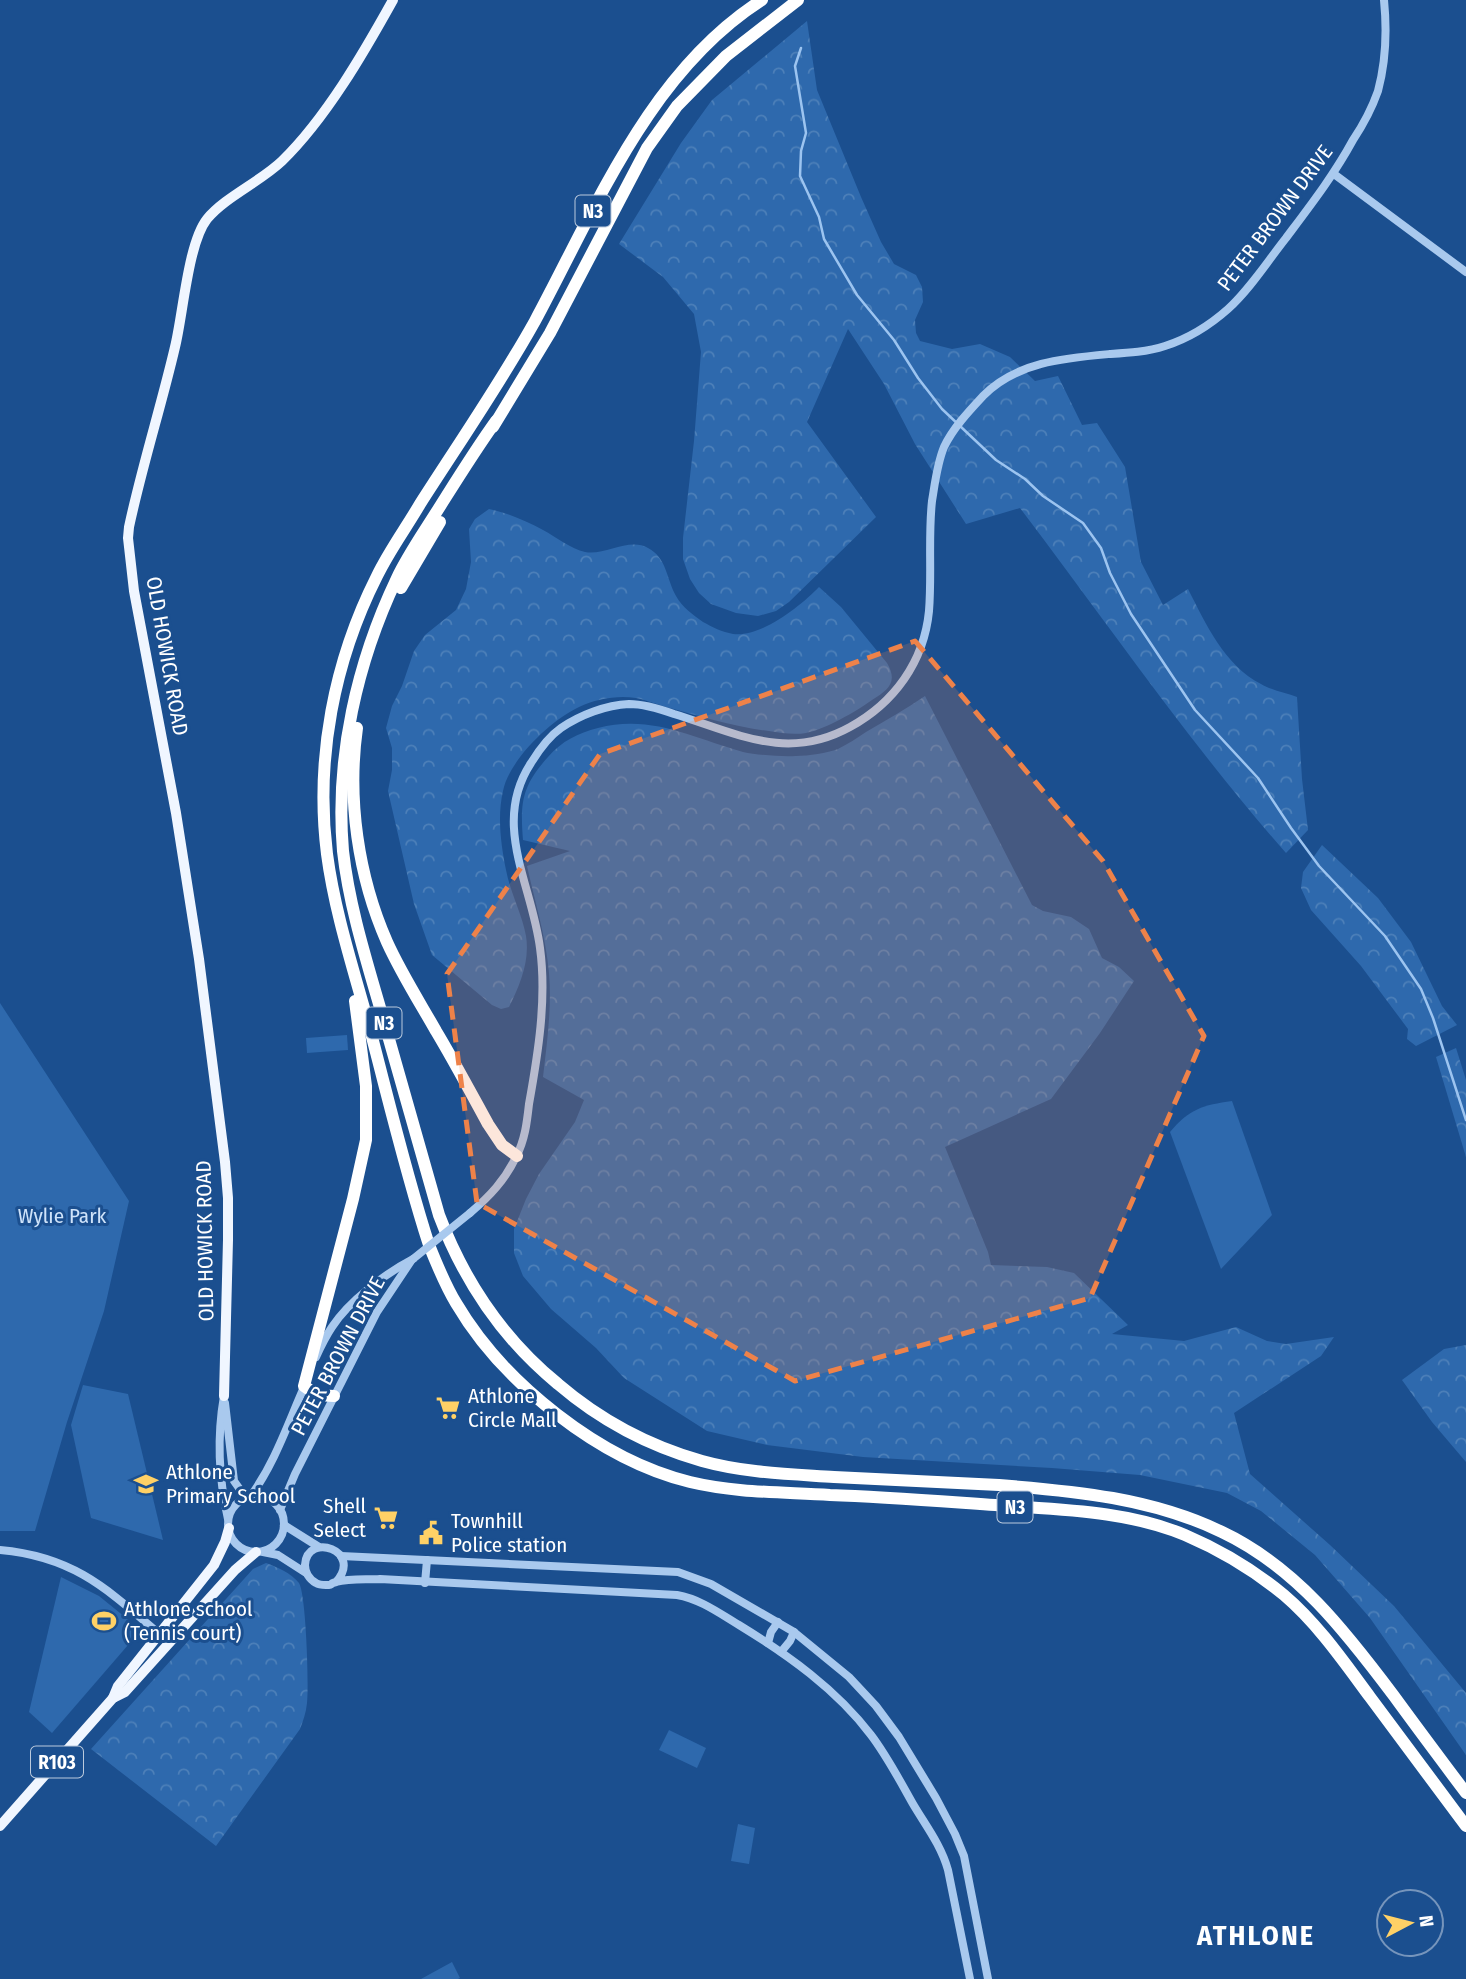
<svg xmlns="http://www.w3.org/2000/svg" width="1466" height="1979" viewBox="0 0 1466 1979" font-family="'Fira Sans Condensed',sans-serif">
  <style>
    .green { fill: #2e69ad }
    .forest { fill: url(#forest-crowns) }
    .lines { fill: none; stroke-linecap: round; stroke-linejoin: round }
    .stream { stroke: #9cc4f0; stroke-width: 2.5 }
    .minor { stroke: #a9c9ee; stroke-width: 8 }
    .major { stroke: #f0f6ff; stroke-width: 10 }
    .highway { stroke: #fff; stroke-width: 12 }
    .minor-bridge { stroke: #a9c9ee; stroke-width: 8 }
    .marked { fill: #ee8249; fill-opacity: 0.2; stroke: #ee8249; stroke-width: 5; stroke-dasharray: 14 9; stroke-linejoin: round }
    .labels { text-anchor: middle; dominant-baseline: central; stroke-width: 6; stroke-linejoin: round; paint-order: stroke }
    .shield { fill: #1b4f8f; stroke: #bbcadd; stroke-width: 2 }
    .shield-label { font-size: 19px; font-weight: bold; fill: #fff }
    .street-label { font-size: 21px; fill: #fff; stroke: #1b4f8f }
    .park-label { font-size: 21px; fill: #cfe3fa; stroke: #1b4f8f }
    .poi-label { font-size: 21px; fill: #fff; stroke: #1b4f8f; text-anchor: start }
    .district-label { font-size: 28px; font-weight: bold; letter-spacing: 2px; fill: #fff; stroke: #1b4f8f }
  </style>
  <defs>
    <pattern id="forest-crowns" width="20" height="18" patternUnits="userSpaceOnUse" patternTransform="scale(1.75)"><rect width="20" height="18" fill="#2e69ad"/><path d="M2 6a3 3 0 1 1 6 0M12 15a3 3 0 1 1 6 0" fill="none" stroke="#4d80b9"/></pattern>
  </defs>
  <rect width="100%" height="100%" fill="#1b4f8f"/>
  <g class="green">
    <path d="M0,1003l129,198 -25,110 -37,111 -32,109h-35z"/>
    <path d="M347,1035l1,15 -41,3 -1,-15z"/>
    <path d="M1232,1101l40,114 -51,54 -51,-137c19,-23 33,-27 62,-31z"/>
    <path d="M83,1385l45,9 35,146 -72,-22 -20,-93z"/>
    <path d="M61,1577l38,19 42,34 -89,103 -23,-21z"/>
    <path d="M669,1730l37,18 -9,20 -38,-18z"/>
    <path d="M738,1824l17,4 -6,36 -18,-3z"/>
    <path d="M452,1962l8,16 -2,1h-37z"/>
  </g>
  <g class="forest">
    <path d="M807,21l10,69 44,107 20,45 13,22 22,11 6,12 1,15 -8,18 1,13 4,8 32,8 28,-5 30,13 25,24 23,-5 24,49 15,-2 28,44 16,95 22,43 25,-16c18,35 36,76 73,95 10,6 25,9 36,13l5,82 6,51 -22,23c-96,-109 -178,-229 -266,-345l-54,16 -51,-80 -31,-60 -36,-55 -41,93 69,95 -87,85 -13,9 -18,5 -22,-3 -25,-9 -12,-11 -9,-14 -7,-20v-21l11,-97 7,-89 -7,-38 -31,-37 -44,-33 62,-101 31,-43z"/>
    <path d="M489,509c19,4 37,12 54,21 13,7 28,19 42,22 20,4 44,-15 63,-4 19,10 18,30 28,48 6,11 17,19 27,26 9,5 19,10 30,12 27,4 68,-28 86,-47l22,20 46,56c11,19 2,26 -15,37 -17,12 -46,29 -66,33 -12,2 -25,0 -37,-2 -35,-4 -69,-15 -103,-24 -10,-3 -20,-7 -30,-9 -19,-3 -40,1 -57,9 -28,13 -70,53 -76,84 -6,26 -2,54 3,79 4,22 16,44 20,66 4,25 -6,49 -17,71l-8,2 -9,-4 -60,-50 -18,-51 -26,-113 4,-21v-22l-6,-20 6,-22 10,-20 12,-35 11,-16 31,-25 10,-21 5,-27 -2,-33 6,-10z"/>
    <path d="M925,696l107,209 11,6 28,6 18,12 13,29 17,9 15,14 -34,52 -49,66 -106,48 43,105 3,13 56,2 27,6 54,52 -16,9 72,7 52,-14 31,14 19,3 48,-7 -13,19 -87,57 16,61 80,71 64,61 72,87v62l-96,-137 -55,-63 -54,-44 -34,-18 -87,-18 -88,-7 -189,-11 -96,-12 -60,-14 -83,-53 -28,-30 -45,-39 -28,-33 -9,-23v-24l12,-30 13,-25 36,-52 9,-22 -41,-23c4,-34 9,-70 6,-104 -3,-36 -14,-71 -22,-107l43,-15 -47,-11c-3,-38 -1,-54 25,-83 14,-16 30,-24 50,-29 53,-14 95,10 145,24 14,3 39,5 53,4 13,0 31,-3 42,-7 10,-5 19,-11 28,-17 20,-12 40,-23 59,-36z"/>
    <path d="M1322,845l56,53 33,44 31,64 15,19 -41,21 -9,-7 1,-10 -47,-63 -50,-56 -10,-22 2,-16z"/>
    <path d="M1456,1048l10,32v77l-30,-100z"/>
    <path d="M1466,1345v117l-34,-40 -30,-42 42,-31z"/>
    <path d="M266,1563c11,4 25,10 33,20 7,11 10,103 8,120 -1,10 -4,18 -7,26l-84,117 -125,-97 162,-180z"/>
  </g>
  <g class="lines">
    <path class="stream" d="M801,48l-6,18 11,67 -5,18 -1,25 19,41 5,22 33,56 37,45 24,38 24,31 54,51 29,19 18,17 40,27 18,25 9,25 21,41 64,96 63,68 33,50 28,38 66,70 36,53 12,29 33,102"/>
    <g class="minor">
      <path d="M1334,174l132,98"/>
      <path d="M470,1213c20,-17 35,-33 46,-56 9,-17 11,-35 13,-53 9,-50 18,-105 11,-156 -8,-64 -49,-124 -9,-185 8,-13 17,-26 30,-35 19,-13 45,-23 68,-24 15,0 31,5 45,10 62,19 113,48 176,13 44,-24 74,-65 79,-116 3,-37 -1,-74 3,-110 3,-18 5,-37 12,-54 9,-19 25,-36 39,-51 33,-34 82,-38 127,-42 18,-1 37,-2 55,-8 22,-7 45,-21 63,-37 22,-20 39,-47 58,-71 24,-32 48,-63 67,-98 10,-15 19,-32 25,-49 8,-30 9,-61 6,-91"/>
      <path d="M316,1357c5,-11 10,-21 16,-30 17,-26 54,-54 81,-68"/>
      <path d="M224,1396c-7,40 -5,84 4,123"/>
      <path d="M225,1403l9,78 12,17"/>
      <circle cx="256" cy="1524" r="28"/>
      <path d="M250,1497c25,-34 38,-74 55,-112"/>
      <path d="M280,1510l15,-36 82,-162 34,-51"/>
      <path d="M284,1525l35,22"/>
      <path d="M0,1550c79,7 112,44 170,93"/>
      <path d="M263,1552l15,3 28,18"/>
      <path d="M341,1556l337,16 33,12 83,48 55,45 27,29 23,31 37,61 19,36 9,22 24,123"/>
      <path d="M336,1582c28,-31 -29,-51 -31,-17 0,7 4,14 11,18 3,2 6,2 10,2 9,0 2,-1 10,-3 14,-4 31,-2 44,-3l297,16c23,4 42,18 62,30 49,30 97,64 132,110 16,21 29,46 42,69 13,22 28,41 35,66l22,109"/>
      <path d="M425,1583l2,-23"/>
      <path d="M768,1643l3,-11 7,-10"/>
      <path d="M781,1652l9,-11 4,-9"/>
    </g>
    <g class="major">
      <path d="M224,1396l4,-156v-42l-3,-36 -26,-203 -23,-146 -42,-222 -6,-53 1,-11c13,-61 32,-120 46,-180 8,-32 13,-104 32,-128 18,-22 53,-37 75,-58 44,-43 81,-107 111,-161"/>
      <path d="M113,1698l5,-12 96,-121 11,-23 4,-14"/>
      <path d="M0,1826l113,-128 12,-6 110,-122 21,-18"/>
    </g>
    <g class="highway">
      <path d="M762,0c-113,72 -166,208 -227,321 -35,63 -76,122 -115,183 -14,24 -31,47 -43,72 -43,85 -62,183 -50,278 8,61 29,123 45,183 18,69 35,140 57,208 8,20 16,40 27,58 47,80 144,157 234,179 46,11 93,10 140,13 60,2 119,7 179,11 59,4 121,6 176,29 35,15 70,36 99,60 34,29 60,67 86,102 32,43 64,86 96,129"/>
      <path d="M496,421c-23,32 -43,65 -64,98 -12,19 -25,38 -35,59 -40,84 -62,180 -54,273 6,54 23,108 38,160 19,68 39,136 58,204 25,66 64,124 119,169 42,36 91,62 144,77 43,12 88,13 132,16 55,3 110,5 165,8 76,6 153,13 223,47 74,35 124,100 172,164 24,33 48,65 72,97"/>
      <path d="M493,427l57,-94 97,-185 30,-42 49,-50 72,-56"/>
      <path d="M401,588l39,-66"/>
      <path d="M357,728c-10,71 1,148 30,214 14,31 32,59 49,89 18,30 35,62 52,93l14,21 15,11"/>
      <path d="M334,1396l-17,-1 -13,-9 49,-187 13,-59v-54l-11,-85"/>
    </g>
    <path class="minor-bridge" d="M413,1259l57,-46"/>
  </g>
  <path class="marked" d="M915,641l188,220 101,175 -114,262 -295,83 -318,-178 -30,-229 153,-220z"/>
  <defs>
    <g id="supermarket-bare" transform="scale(1.89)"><path d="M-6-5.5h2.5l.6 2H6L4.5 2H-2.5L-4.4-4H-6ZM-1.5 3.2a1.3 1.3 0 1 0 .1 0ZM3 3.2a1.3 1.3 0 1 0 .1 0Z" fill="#ffd166" stroke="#1b4f8f" stroke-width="2.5" paint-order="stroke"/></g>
    <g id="school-bare" transform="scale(1.89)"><path d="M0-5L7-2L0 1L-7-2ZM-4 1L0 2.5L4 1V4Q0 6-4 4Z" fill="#ffd166" stroke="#1b4f8f" stroke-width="2.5" paint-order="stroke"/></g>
    <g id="civic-bare" transform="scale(1.89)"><path d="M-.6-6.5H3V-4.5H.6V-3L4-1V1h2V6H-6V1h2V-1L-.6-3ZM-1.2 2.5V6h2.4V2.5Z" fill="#ffd166" stroke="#1b4f8f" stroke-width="2.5" paint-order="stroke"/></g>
    <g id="stadium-bare" transform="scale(1.89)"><path d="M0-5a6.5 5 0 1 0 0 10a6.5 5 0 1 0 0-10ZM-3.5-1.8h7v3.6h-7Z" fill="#ffd166" stroke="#1b4f8f" stroke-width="2.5" paint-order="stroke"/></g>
  </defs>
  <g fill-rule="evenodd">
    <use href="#supermarket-bare" x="448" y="1408"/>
    <use href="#school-bare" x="146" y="1484"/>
    <use href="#supermarket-bare" x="386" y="1518"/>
    <use href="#civic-bare" x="431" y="1533"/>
    <use href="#stadium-bare" x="104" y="1621"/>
  </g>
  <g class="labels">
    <g class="shield">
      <rect x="575.5" y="195.5" width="35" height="31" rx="5"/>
      <rect x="366.5" y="1007.5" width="35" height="31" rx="5"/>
      <rect x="997.5" y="1491.5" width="35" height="31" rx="5"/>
      <rect x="31" y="1746.5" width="52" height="31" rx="5"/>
    </g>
    <g class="shield-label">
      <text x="593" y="211">N3</text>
      <text x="384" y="1023">N3</text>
      <text x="1015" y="1507">N3</text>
      <text x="57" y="1762">R103</text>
    </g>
    <g class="street-label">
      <text transform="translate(1275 218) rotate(-53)">PETER BROWN DRIVE</text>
      <text transform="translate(167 656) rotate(80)">OLD HOWICK ROAD</text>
      <text transform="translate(205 1241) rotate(-91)">OLD HOWICK ROAD</text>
      <text transform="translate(338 1356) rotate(-62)">PETER BROWN DRIVE</text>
    </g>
    <g class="park-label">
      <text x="62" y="1216">Wylie Park</text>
    </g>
    <g class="poi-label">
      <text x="468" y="1396">Athlone<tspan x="468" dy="24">Circle Mall</tspan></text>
      <text x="166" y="1472">Athlone<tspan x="166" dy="24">Primary School</tspan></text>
      <text x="366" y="1506" text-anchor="end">Shell<tspan x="366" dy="24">Select</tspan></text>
      <text x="451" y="1521">Townhill<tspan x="451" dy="24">Police station</tspan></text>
      <text x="124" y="1609">Athlone school<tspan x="124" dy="24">(Tennis court)</tspan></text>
    </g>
    <g class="district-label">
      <text x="1256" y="1935">ATHLONE</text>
    </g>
  </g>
  <g transform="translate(1410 1923) rotate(83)"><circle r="33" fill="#1b4f8f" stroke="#7695bc" stroke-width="2"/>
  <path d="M0-5L12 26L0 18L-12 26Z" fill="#ffd166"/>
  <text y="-10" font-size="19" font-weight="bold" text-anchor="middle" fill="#ffffff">N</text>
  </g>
</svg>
